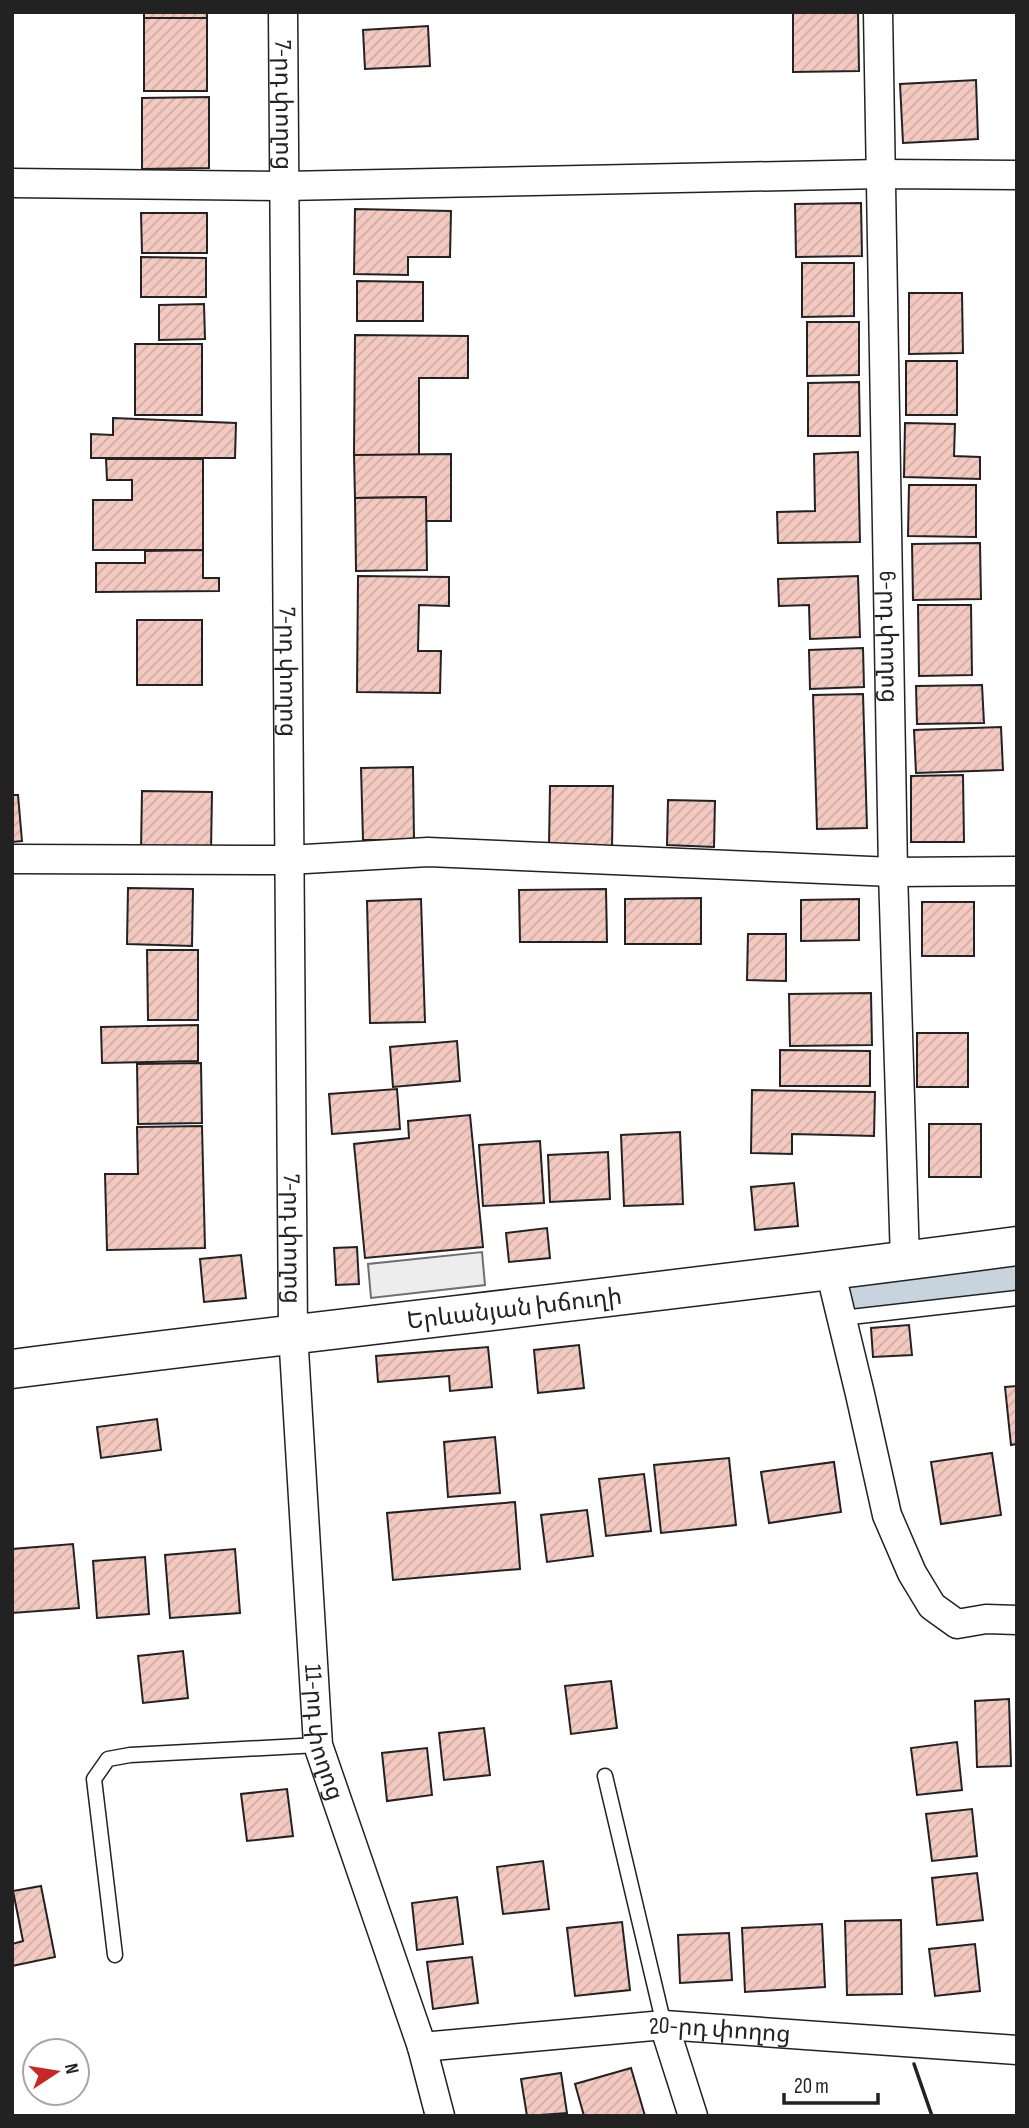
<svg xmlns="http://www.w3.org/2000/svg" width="1029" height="2128" viewBox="0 0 1029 2128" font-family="'Sofia Sans Condensed','Noto Sans Armenian',sans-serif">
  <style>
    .parking { fill: #ededed; stroke: #6f6f6f; stroke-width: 2 }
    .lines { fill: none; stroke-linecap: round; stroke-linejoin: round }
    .canal { stroke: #c7d3dd; stroke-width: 33 }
    .building { fill: url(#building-hatch); stroke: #222; stroke-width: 2 }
    .service-casing { stroke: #222; stroke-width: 17 }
    .minor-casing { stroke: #222; stroke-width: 31 }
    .primary-casing { stroke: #222; stroke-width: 41 }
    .service { stroke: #fff; stroke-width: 14 }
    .minor { stroke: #fff; stroke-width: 28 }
    .primary { stroke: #fff; stroke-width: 38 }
    .wall { stroke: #222; stroke-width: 3.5 }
    .labels { text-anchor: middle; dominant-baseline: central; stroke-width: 5; stroke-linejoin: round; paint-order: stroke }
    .street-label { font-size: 24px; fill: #222; stroke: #fff }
  </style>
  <defs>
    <pattern id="building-hatch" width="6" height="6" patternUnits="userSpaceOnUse" patternTransform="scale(1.75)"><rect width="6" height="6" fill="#f3c9c0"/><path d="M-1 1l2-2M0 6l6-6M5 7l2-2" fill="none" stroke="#d0aca5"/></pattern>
  </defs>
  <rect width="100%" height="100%" fill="#fff"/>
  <path class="parking" d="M482,1252l3,33 -114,13 -3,-34z"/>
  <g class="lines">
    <path class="canal" d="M852,1296l165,-22"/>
  </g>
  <g class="building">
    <rect x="144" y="12" width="63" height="6"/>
    <path d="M793,12h65l1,59 -66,1z"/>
    <rect x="144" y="18" width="63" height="73"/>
    <path d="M428,26l2,40 -65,3 -2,-39z"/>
    <path d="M976,80l2,59 -75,4 -3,-59z"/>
    <path d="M209,97v71l-67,1v-71z"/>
    <path d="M861,203l1,53 -66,1 -1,-53z"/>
    <path d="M355,209l96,2 -1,46h-42v18l-54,-1z"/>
    <path d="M141,213h66v40h-65z"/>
    <path d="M141,257l65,1v39h-65z"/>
    <path d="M802,263h52v53l-52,1z"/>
    <path d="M357,281l66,1v39h-66z"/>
    <path d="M909,293h53l1,60 -54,1z"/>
    <path d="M204,304l1,35 -46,1v-35z"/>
    <path d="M807,322h52v53l-52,1z"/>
    <path d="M355,335l113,1v42h-49v77h-65z"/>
    <rect x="135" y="344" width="67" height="71"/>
    <rect x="906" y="361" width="51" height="54"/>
    <path d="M859,382l1,54h-52v-53z"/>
    <path d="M113,418l123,5 -1,35h-144v-24l22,1z"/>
    <path d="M905,423l50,1 -1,32 26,1v22l-76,-2z"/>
    <path d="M858,452l2,90 -82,1 -1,-31 38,-1 -1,-57z"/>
    <path d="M451,454v67h-25v-24l-71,1 -1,-43z"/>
    <path d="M106,459h97v91h-110v-50h39v-20h-25z"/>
    <path d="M909,485h67v52l-68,-1z"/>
    <path d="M426,497l1,73 -71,1 -1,-73z"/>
    <path d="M980,543l1,56 -68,1 -1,-56z"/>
    <path d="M203,550v28h16v13l-123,1v-29h49v-12z"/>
    <path d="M358,576l91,1v29l-30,-1 -1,46h23l-1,42 -83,-1z"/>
    <path d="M858,576l2,61 -50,2 -1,-34 -30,1 -1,-27z"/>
    <path d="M918,605h53l1,70 -53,1z"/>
    <rect x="137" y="620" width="65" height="65"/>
    <path d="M863,648l1,39 -54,2 -1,-39z"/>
    <path d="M982,685l2,38 -67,1 -1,-38z"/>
    <path d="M863,694l4,134 -50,1 -4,-134z"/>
    <path d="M1001,727l2,43 -87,3 -2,-43z"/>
    <path d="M413,767l1,73h-51l-2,-72z"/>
    <path d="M963,775l1,67h-53v-66z"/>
    <path d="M550,786h63l-1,62 -63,-1z"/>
    <path d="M142,791l70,1 -1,60 -70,-1z"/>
    <path d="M12,795h6l4,46 -10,1z"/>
    <path d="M668,800l47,1 -1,46 -47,-2z"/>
    <path d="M128,888l65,1 -1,57 -65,-2z"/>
    <path d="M606,889l1,53h-87l-1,-52z"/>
    <path d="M701,898v46h-76v-45z"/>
    <path d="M421,899l4,123 -55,1 -3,-122z"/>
    <path d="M859,899v41l-58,1v-41z"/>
    <rect x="922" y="902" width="52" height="54"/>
    <path d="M748,934h38v47l-39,-1z"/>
    <path d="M147,950h51v70h-50z"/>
    <path d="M871,993l1,52 -82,1 -1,-52z"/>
    <path d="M198,1025v36l-96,2 -1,-36z"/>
    <rect x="917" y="1033" width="51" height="54"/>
    <path d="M457,1041l3,40 -67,6 -3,-40z"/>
    <path d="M780,1050l90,1v35h-90z"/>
    <path d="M201,1063l1,60 -64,1 -1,-60z"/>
    <path d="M397,1089l3,40 -68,5 -3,-40z"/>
    <path d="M752,1090l123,2 -1,44 -82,-2v20l-41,-1z"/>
    <path d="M470,1115l13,132 -118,11 -11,-114 55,-6 -1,-17z"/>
    <rect x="929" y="1124" width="52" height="53"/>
    <path d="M202,1126l3,122 -98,2 -2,-76h33l-1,-47z"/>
    <path d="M680,1132l3,72 -59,2 -3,-71z"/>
    <path d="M540,1141l4,62 -61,3 -4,-61z"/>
    <path d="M608,1152l2,47 -60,3 -2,-47z"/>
    <path d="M794,1183l4,43 -43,4 -4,-43z"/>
    <path d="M547,1228l3,30 -41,4 -3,-29z"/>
    <path d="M357,1247l2,37 -23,1 -2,-37z"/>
    <path d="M241,1255l5,43 -42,4 -4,-43z"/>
    <path d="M909,1325l3,30 -39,2 -2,-29z"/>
    <path d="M579,1345l5,43 -46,5 -4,-43z"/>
    <path d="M488,1347l4,40 -42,4 -1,-15 -71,6 -2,-26z"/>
    <path d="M1017,1386v58l-6,1 -6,-58z"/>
    <path d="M157,1419l4,31 -60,8 -4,-31z"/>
    <path d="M495,1437l5,56 -52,4 -4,-55z"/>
    <path d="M992,1453l9,62 -60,9 -10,-62z"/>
    <path d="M729,1458l7,67 -75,8 -7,-68z"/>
    <path d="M834,1462l7,50 -72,11 -8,-51z"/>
    <path d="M644,1474l7,57 -45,5 -7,-57z"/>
    <path d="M515,1502l5,67 -127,11 -6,-67z"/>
    <path d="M587,1510l6,46 -46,6 -6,-47z"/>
    <path d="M73,1544l6,64 -67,5v-64z"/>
    <path d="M235,1549l5,64 -70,5 -5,-63z"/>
    <path d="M145,1557l4,57 -52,4 -4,-57z"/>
    <path d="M183,1651l5,47 -45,5 -5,-47z"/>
    <path d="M611,1681l6,47 -46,6 -6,-48z"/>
    <path d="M1009,1699l2,67 -34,1 -2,-66z"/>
    <path d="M484,1728l6,47 -46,5 -5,-47z"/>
    <path d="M957,1742l5,48 -45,5 -6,-47z"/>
    <path d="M427,1748l5,47 -45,6 -5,-48z"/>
    <path d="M287,1789l6,47 -46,5 -6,-47z"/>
    <path d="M972,1809l5,47 -45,5 -6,-47z"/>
    <path d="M543,1861l6,48 -46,5 -6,-47z"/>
    <path d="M977,1873l6,47 -46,5 -5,-47z"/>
    <path d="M41,1886l14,71 -43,9v-22l11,-3 -10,-50z"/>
    <path d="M457,1897l6,47 -46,6 -5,-47z"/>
    <path d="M901,1920l1,74 -55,1 -2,-74z"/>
    <path d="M622,1922l8,68 -55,6 -8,-68z"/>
    <path d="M822,1924l3,63 -80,5 -3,-64z"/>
    <path d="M729,1933l3,47 -52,3 -2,-48z"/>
    <path d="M975,1944l5,47 -45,5 -6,-47z"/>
    <path d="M472,1957l6,46 -45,6 -6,-47z"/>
    <path d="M631,2068l14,48h-61l-9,-32z"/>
    <path d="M561,2073l6,40 -40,3 -6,-37z"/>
  </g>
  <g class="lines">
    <g class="service-casing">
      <g id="service">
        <path d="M842,1318l175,-20"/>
        <path d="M605,1776l59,249"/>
        <path d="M115,1955l-21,-176 14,-20 22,-4 188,-10"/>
      </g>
    </g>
    <g class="minor-casing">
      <g id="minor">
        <path id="s1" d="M283,12l10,1321 25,412 104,302 18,69"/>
        <path id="s2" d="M878,12l15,860 12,389"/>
        <path d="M12,183l272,3 597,-12 136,1"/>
        <path d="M12,859l276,1 140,-8 465,20 124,-1"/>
        <path d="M830,1270l30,124 27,121 25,58 20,33 25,18 29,-5 31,1"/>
        <path d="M664,2025l29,91"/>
        <path id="s3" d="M422,2047l242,-22 353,25"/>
      </g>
    </g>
    <g class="primary-casing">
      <g id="primary">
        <path id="s4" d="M12,1369c335,-43 670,-78 1005,-123"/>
      </g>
    </g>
    <use href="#service" class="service"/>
    <use href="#minor" class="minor"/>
    <use href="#primary" class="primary"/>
    <path class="wall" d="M914,2064l18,52"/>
  </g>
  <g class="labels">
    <g class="street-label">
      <text stroke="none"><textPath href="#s1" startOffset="93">7-րդ փողոց</textPath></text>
      <text stroke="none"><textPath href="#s2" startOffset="625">6-րդ փողոց</textPath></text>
      <text stroke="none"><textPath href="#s1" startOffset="660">7-րդ փողոց</textPath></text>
      <text stroke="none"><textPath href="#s1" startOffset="1227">7-րդ փողոց</textPath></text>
      <text stroke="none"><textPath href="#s4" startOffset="506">Երևանյան խճուղի</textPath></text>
      <text stroke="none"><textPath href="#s1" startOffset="1722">11-րդ փողոց</textPath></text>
      <text stroke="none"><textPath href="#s3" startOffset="299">20-րդ փողոց</textPath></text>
    </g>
  </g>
  <rect width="1029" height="2128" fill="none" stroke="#222222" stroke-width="28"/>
  <g transform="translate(56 2072) rotate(78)"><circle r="33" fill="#ffffff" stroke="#a7a7a7" stroke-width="2"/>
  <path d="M0-5L12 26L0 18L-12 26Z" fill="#c62828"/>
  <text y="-10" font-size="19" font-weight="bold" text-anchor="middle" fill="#222222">N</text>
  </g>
  <path d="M784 2093v10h94v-10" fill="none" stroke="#222222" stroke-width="3.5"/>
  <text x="794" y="2093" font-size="21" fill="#222222" stroke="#ffffff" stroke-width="5" paint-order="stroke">20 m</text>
</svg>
